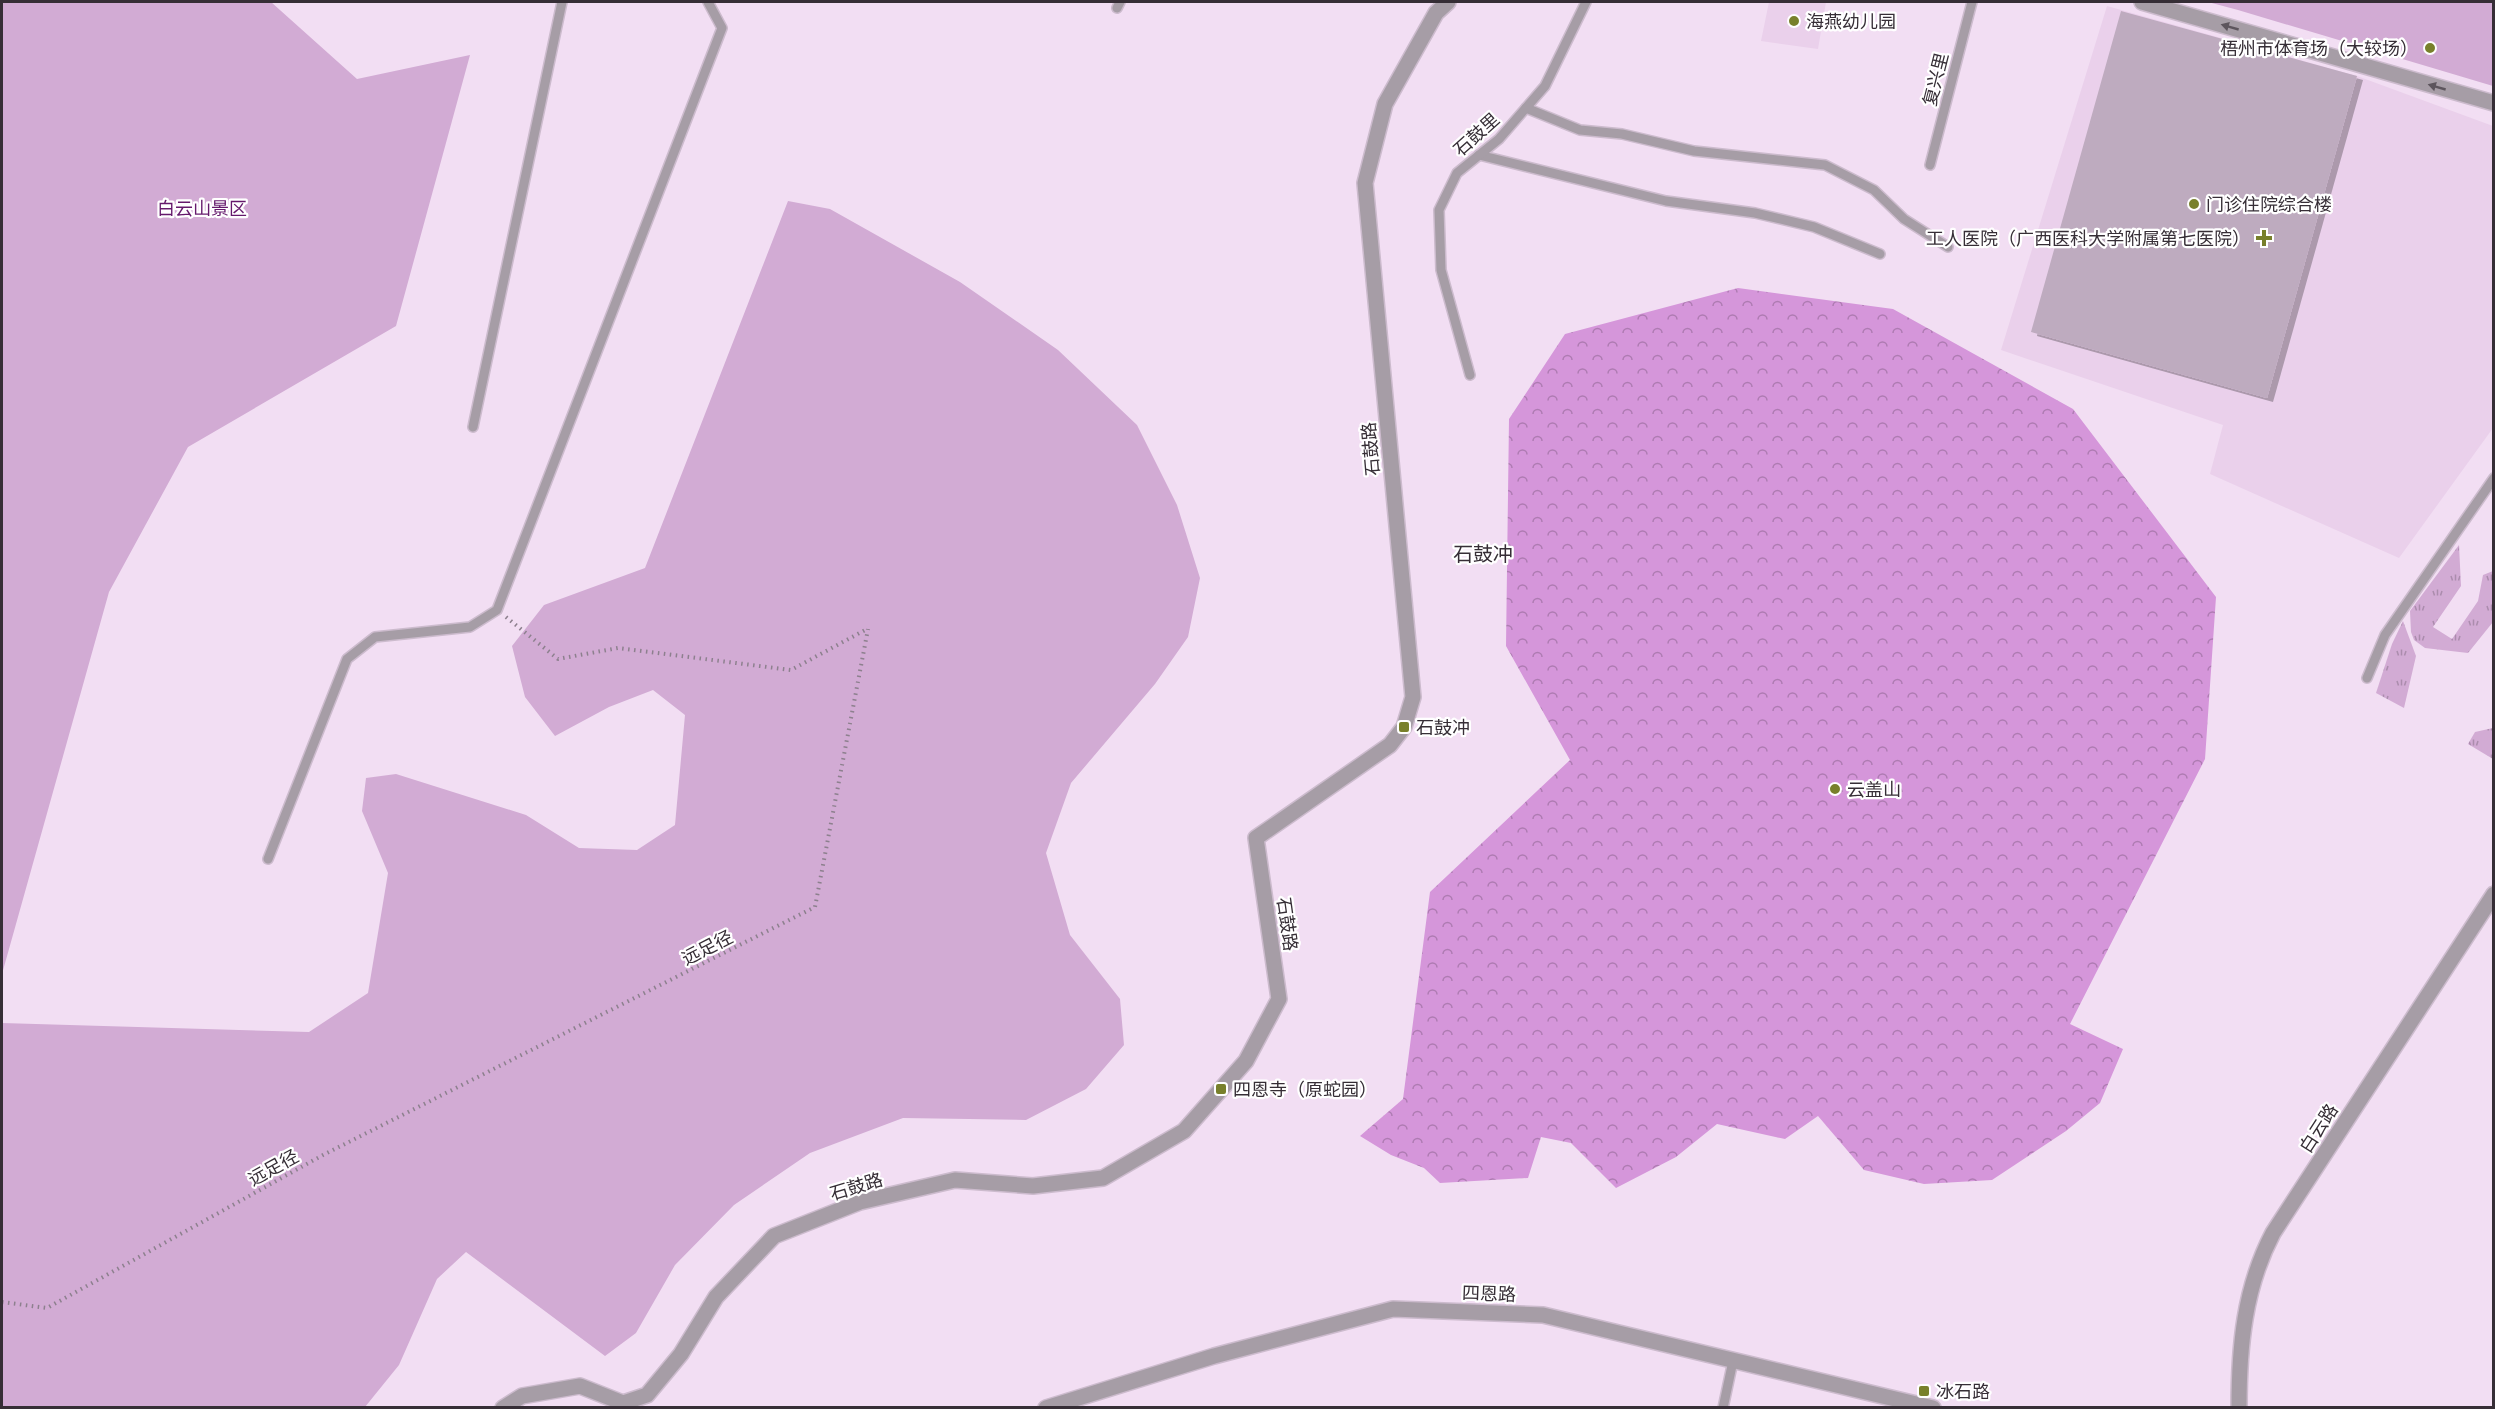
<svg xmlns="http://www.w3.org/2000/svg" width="2495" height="1409" viewBox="0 0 2495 1409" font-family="Ubuntu,'Noto Sans SC',sans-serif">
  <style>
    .built { fill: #ead0eb }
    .grass { fill: url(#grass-tufts) }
    .forest { fill: url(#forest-crowns) }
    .park { fill: #d2abd4 }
    .building { fill: #beabbf; filter: url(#shadow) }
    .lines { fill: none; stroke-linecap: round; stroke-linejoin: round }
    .service-casing { stroke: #ccbbcd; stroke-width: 12 }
    .minor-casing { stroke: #ccbbcd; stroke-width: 18 }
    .tertiary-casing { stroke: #ccbbcd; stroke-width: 18 }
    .path { stroke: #8d808e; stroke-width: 4; stroke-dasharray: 1.5 4.5; stroke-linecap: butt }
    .service { stroke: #a69da6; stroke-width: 9 }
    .minor { stroke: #a69da6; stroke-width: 15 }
    .tertiary { stroke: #a69da6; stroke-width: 15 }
    .oneway { fill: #5d555d }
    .poi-dot { fill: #78802b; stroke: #fff; stroke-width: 2 }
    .labels { text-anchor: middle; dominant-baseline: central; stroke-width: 4.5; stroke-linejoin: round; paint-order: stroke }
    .poi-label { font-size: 18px; fill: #362e36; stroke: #fff; text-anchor: start }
    .street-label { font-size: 18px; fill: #362e36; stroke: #fff }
    .park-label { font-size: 18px; fill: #65196c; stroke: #fff }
    .neighbourhood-label { font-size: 20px; fill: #362e36; stroke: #fff }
  </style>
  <defs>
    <pattern id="grass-tufts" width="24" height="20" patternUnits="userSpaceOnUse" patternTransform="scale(1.5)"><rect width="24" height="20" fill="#d2abd4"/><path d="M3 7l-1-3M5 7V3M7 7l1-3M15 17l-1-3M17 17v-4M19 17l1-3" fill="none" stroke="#ab8cad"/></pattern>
    <pattern id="forest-crowns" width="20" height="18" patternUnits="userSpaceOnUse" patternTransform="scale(1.5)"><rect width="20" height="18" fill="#d596da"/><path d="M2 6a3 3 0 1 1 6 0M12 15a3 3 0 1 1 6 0" fill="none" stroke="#ae7bb2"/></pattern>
    <filter id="shadow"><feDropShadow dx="6" dy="4" stdDeviation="0" flood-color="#0004"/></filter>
  </defs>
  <rect width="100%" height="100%" fill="#f2def3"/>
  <g class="built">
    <path d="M1769,2h57l-8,47 -57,-8z"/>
    <path d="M2107,6l250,70 136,50v302l-94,130 -189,-84 13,-49 -222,-75z"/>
  </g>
  <g class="grass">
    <path d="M2459,545l2,41 -28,41 19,12 26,-38 5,-26 10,-4v51l-25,31 -43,-5 -11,-8 -3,-8 -1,-21z"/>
    <path d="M2403,621l13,35 -12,52 -28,-15 16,-49z"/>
    <path d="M2493,728h1l-1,31 -25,-15 7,-12z"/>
  </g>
  <path class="forest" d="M1738,288l155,21 180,100 143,188 -11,162 -135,265 53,25 -23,54 -34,28 -74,49 -68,4 -60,-14 -46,-54 -33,23 -68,-15 -41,33 -60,31 -45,-45 -30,-6 -13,41 -88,5 -16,-15 -33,-13 -31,-19 43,-37 27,-207 140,-132 -64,-114 3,-227 56,-85z"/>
  <g class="park">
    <path d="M2,2h269l86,77 113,-24 -74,271 -208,121 -79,145 -107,382z"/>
    <path d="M2208,2h285v84l-255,-76z"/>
    <path d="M788,201l42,8 130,73 98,68 79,75 40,80 23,73 -12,59 -33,47 -84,99 -25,70 24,82 50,64 4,46 -38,44 -60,31 -123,-2 -93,35 -76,52 -59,60 -39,68 -31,23 -139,-104 -29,27 -38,86 -34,42h-363v-384l307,9 59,-39 20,-120 -26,-62 4,-33 30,-4 130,41 53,33 58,2 38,-25 10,-110 -32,-25 -44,17 -54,29 -30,-39 -13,-51 32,-41 101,-37z"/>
  </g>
  <path class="building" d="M2121,11l236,65 -90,322 -236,-66z"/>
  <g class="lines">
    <g class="service-casing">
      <g id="service">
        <path d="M1117,8l3,-6"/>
        <path d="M1526,108l54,22 42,4 72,17 131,14 49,25 30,29 44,28"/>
        <path d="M1479,155l187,46 89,12 59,14 66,27"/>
        <path d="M1930,165l42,-163"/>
        <path d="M1470,375l-29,-105 -2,-60 18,-37 42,-34 46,-53 41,-84"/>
        <path d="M473,427l89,-425"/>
        <path d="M2367,678l18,-43 109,-157"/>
        <path d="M268,859l79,-200 28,-22 95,-10 27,-17 225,-582 -14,-26"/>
        <path d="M1723,1408l10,-47"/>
      </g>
    </g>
    <g class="minor-casing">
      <g id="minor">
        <path d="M2142,2l352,101"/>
        <path d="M503,1408l19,-12 58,-10 43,17 24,-8 34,-41 35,-57 58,-61 86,-34 95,-22 78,6 70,-8 81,-47 62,-70 33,-62 -23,-161 134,-93 14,-18 9,-30 -48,-514 20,-79 51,-91 12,-11"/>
        <path d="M1046,1408l168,-52 179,-47 150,6 390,93"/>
      </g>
    </g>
    <g class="tertiary-casing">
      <path id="tertiary" d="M2239,1408c0,-61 5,-120 34,-175l221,-339"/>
    </g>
    <g class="path">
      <path d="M506,617l52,42 60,-11 173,22 76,-41"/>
      <path d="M2,1302l45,6 276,-153 492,-248 53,-278"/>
    </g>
    <use href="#service" class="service"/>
    <use href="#minor" class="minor"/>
    <use href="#tertiary" class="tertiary"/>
  </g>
  <defs><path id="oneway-solid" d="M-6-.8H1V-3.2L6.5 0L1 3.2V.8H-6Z" transform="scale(1.5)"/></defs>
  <g class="oneway">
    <use href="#oneway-solid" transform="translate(2230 27) rotate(-164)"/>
    <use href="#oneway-solid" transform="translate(2437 87) rotate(-164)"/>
  </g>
  <g class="poi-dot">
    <circle cx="1794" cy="21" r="6"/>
    <circle cx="2430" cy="48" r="6"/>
    <circle cx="2194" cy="204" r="6"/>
    <path d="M2261 229h6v6h6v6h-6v6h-6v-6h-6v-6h6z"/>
    <rect x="1398" y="721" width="12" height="12" rx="3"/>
    <circle cx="1835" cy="789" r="6"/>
    <rect x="1215" y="1083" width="12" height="12" rx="3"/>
    <rect x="1918" y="1385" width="12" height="12" rx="3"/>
  </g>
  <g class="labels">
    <g class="poi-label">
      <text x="1806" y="21">海燕幼儿园</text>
      <text x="2418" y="48" text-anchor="end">梧州市体育场（大较场）</text>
      <text x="2206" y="204">门诊住院综合楼</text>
      <text x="2250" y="238" text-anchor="end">工人医院（广西医科大学附属第七医院）</text>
      <text x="1416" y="727">石鼓冲</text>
      <text x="1847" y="789">云盖山</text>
      <text x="1233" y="1089">四恩寺（原蛇园）</text>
      <text x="1936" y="1391">冰石路</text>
    </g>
    <g class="street-label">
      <text transform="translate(1935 79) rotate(-76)">复兴里</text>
      <text transform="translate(1476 134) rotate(-42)">石鼓里</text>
      <text transform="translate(1370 449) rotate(-95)">石鼓路</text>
      <text transform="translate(1288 924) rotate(82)">石鼓路</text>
      <text transform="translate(707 947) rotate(-27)">远足径</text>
      <text transform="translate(2318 1128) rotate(-57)">白云路</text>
      <text transform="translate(273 1167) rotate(-29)">远足径</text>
      <text transform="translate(856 1186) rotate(-17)">石鼓路</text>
      <text transform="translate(1489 1293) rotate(2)">四恩路</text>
    </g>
    <g class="park-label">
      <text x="202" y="208">白云山景区</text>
    </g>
    <g class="neighbourhood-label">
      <text x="1483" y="553">石鼓冲</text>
    </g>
  </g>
  <rect width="2495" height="1409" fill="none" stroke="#362e36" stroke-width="6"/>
</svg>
